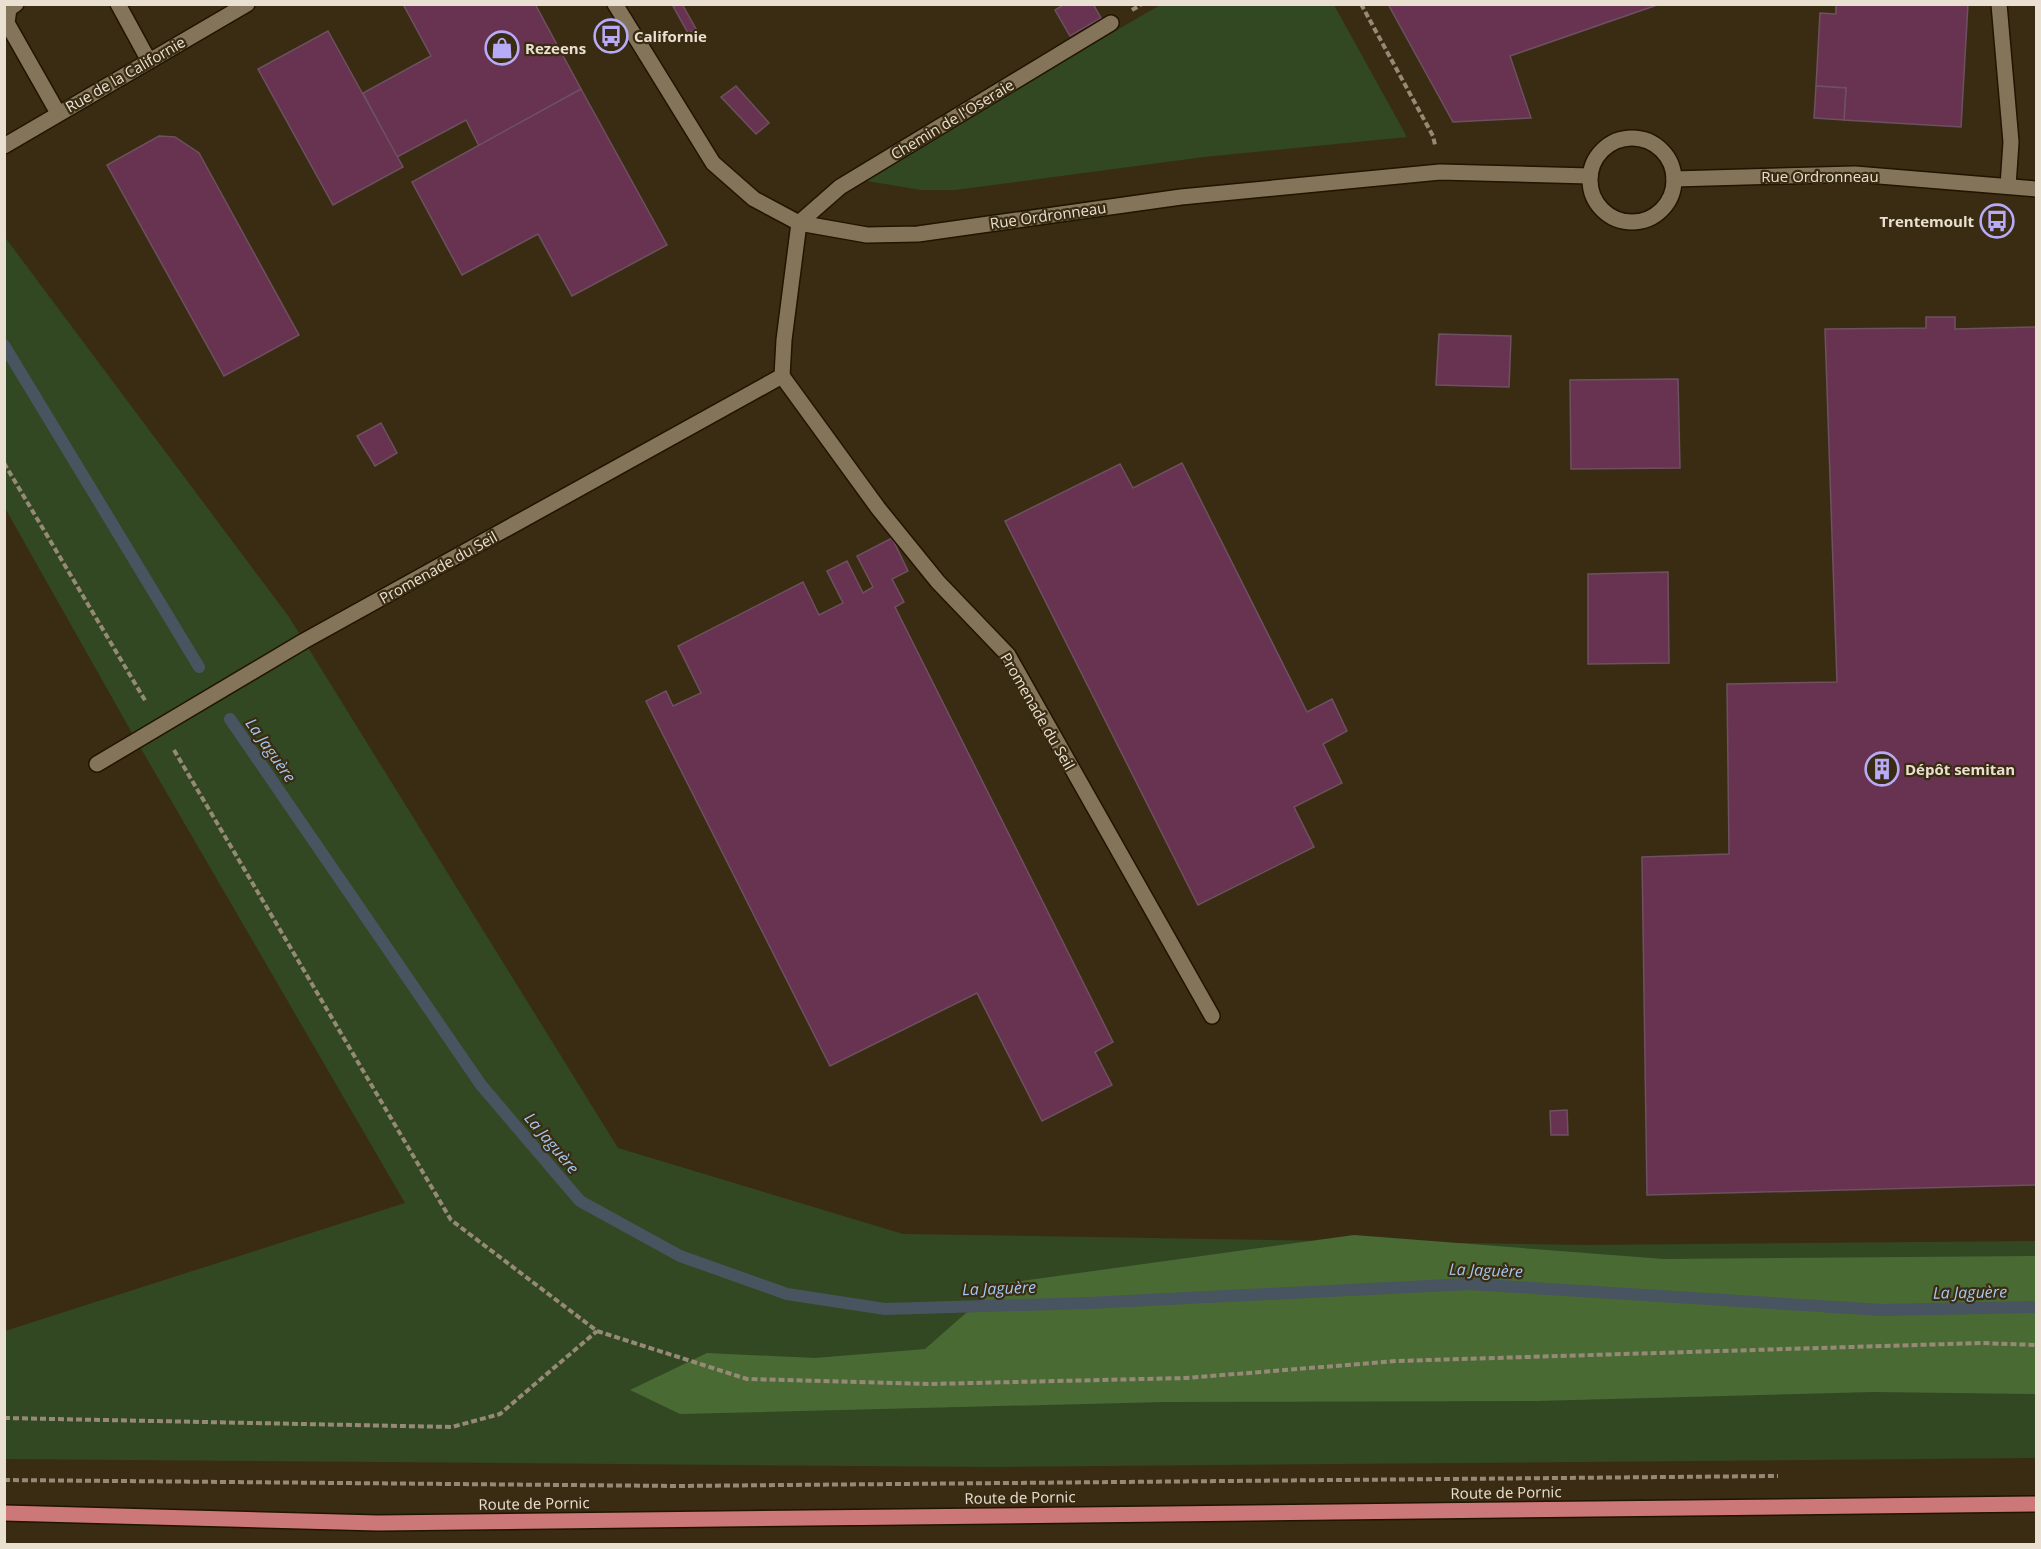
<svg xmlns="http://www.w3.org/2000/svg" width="2041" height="1549" viewBox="0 0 2041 1549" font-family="'Open Sans',sans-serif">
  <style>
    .green { fill: #324822 }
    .forest { fill: #4a6a34 }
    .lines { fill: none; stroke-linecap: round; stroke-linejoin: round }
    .stream { stroke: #48545f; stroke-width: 12 }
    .building { fill: #683251; stroke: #6d5160; stroke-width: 1.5 }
    .lane-casing { stroke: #211400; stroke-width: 18 }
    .street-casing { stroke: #211400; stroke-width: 18 }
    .secondary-casing { stroke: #211400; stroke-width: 18 }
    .primary-casing { stroke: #211400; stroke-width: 18 }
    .path { stroke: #968a77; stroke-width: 4; stroke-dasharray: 6 3; stroke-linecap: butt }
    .lane { stroke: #847459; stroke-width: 15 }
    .street { stroke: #847459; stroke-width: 15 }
    .secondary { stroke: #847459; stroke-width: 15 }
    .primary { stroke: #cc7878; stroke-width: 15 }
    .labels { text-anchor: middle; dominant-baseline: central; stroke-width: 4.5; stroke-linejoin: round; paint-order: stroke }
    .poi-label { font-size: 15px; font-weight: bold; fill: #e9e0d1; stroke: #3a2c13; text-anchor: start }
    .street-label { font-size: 15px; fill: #e9e0d1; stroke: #3a2c13 }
    .water-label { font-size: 16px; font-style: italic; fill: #a3c8f1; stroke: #3a2c13 }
  </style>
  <rect width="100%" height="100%" fill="#3a2c13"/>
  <g class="green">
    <path d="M1160,5h174l73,132 -203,20 -249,33h-34l-60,-10z"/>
    <path d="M4,236l285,381 329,531 285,86 682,11 451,-4v217l-1043,9 -988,-8v-128l400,-128 -269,-463 -131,-232z"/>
  </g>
  <path class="forest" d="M1354,1235l310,24 372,-3v138l-162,-2 -338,9 -372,1 -484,12 -50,-24 77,-37 108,5 110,-9 74,-65z"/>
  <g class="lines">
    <g class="stream">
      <path d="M4,345l195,322"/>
      <path d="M230,719l251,366 99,116 100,55 107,38 98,15 203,-6 381,-19 413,26 154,-3"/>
    </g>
  </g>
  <g class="building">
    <path d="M403,4h132l46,85 -102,57 -13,-26 -69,37 -34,-64 68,-37z"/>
    <path d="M682,4l14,25 -8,4 -15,-27z"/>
    <path d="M1065,4h28l8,14 -31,18 -15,-26z"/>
    <path d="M1388,4h272l-150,52 21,62 -78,4z"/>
    <path d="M1836,4h132l-7,123 -117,-7 2,-32 -30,-2 4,-73 16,1z"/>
    <path d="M328,31l75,136 -70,38 -75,-136z"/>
    <path d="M736,86l33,37 -13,11 -35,-37z"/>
    <path d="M1816,86l30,2 -2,32 -30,-2z"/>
    <path d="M581,89l86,156 -95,51 -34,-62 -76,41 -50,-93z"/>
    <path d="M159,136l16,1 24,16 100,182 -75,41 -117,-211z"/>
    <path d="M1926,317h29v12l81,-2v858l-389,10 -5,-338 87,-3 -2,-170 110,-2 -12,-353 101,-1z"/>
    <path d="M1439,334l72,2 -2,51 -73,-2z"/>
    <path d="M1678,379l2,89 -109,1 -1,-89z"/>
    <path d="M381,423l16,30 -22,13 -18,-30z"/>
    <path d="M1182,463l125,249 25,-13 15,32 -24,13 19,39 -48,24 20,40 -116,58 -193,-384 115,-57 13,24z"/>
    <path d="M892,538l16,33 -16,8 12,23 -9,5 218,435 -18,10 17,33 -70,36 -65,-128 -147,73 -184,-365 20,-10 7,15 28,-13 -23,-47 125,-64 16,33 24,-12 -16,-32 20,-10 16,32 10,-6 -16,-31z"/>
    <path d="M1668,572l1,91 -81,1v-90z"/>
    <path d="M1567,1110l1,25h-17l-1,-24z"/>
  </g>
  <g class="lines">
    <g class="lane-casing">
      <g id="lane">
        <path d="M16,4l-7,5 -2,14 51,90"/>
        <path d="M118,4l31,57"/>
        <path d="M1999,4l12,138 -3,44"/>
        <path d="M782,376l96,132 60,74 70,73 204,361"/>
        <path d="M97,764l207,-123 478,-265 2,-36 15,-117"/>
      </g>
    </g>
    <g class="street-casing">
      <path id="street" d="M799,223l41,-36 271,-164"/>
    </g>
    <g class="secondary-casing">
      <g id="secondary">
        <path d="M615,4l98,159 41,36 45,24 68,12 51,-1 263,-37 259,-25 150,4"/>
        <circle cx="1632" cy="180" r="42"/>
        <path d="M4,146l243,-142"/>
        <path d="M1674,179l181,-5 181,15"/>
      </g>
    </g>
    <g class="primary-casing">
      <path id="primary" d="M4,1513l374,10 1658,-19"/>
    </g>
    <g class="path">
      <path d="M1361,4l72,132 2,9"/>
      <path d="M1132,10l10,-6"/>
      <path d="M4,463l142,239"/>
      <path d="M174,750l277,470 146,111 150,48 183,5 256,-6 211,-17 584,-18 55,2"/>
      <path d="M4,1418l448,9 48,-13 97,-83"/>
      <path d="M4,1480l673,6 1101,-10"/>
    </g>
    <use href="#lane" class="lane"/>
    <use href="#street" class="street"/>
    <use href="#secondary" class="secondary"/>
    <use href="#primary" class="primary"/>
  </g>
  <defs>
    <g id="bus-ring" transform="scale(1.725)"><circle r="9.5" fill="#3a2c13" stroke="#b7abf7" stroke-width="1.5"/><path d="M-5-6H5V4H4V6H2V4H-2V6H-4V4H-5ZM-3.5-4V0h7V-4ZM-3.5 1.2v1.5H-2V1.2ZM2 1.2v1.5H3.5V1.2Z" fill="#b7abf7"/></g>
    <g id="shop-ring" transform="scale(1.725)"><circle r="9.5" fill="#3a2c13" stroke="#b7abf7" stroke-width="1.5"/><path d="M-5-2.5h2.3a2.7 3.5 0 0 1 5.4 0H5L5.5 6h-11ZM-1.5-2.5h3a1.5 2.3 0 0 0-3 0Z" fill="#b7abf7"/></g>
    <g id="building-ring" transform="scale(1.725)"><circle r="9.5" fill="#3a2c13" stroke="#b7abf7" stroke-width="1.5"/><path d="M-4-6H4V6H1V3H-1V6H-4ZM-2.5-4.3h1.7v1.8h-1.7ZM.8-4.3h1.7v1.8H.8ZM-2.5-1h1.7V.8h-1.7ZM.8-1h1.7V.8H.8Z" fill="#b7abf7"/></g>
  </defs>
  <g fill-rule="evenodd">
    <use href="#bus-ring" x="611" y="36"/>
    <use href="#shop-ring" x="502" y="48"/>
    <use href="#bus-ring" x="1997" y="221"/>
    <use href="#building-ring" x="1882" y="769"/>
  </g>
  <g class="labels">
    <g class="poi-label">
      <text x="634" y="36">Californie</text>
      <text x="525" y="48">Rezeens</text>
      <text x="1974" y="221" text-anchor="end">Trentemoult</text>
      <text x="1905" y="769">Dépôt semitan</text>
    </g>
    <g class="street-label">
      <text transform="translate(125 74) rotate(-30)">Rue de la Californie</text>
      <text transform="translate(952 119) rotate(-31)">Chemin de l'Oseraie</text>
      <text x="1820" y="176">Rue Ordronneau</text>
      <text transform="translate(1048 215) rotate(-8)">Rue Ordronneau</text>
      <text transform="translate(438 567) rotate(-29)">Promenade du Seil</text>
      <text transform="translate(1038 711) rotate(60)">Promenade du Seil</text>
      <text transform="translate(1506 1492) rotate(-1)">Route de Pornic</text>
      <text transform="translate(1020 1497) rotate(-1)">Route de Pornic</text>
      <text transform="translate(534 1503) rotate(-1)">Route de Pornic</text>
    </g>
    <g class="water-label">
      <text transform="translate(271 750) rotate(55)">La Jaguère</text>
      <text transform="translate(552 1143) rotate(50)">La Jaguère</text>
      <text transform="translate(1486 1270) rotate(2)">La Jaguère</text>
      <text transform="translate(999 1288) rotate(-2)">La Jaguère</text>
      <text transform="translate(1970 1292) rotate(-1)">La Jaguère</text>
    </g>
  </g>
  <rect width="2041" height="1549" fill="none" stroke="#e9e0d1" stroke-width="12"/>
</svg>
